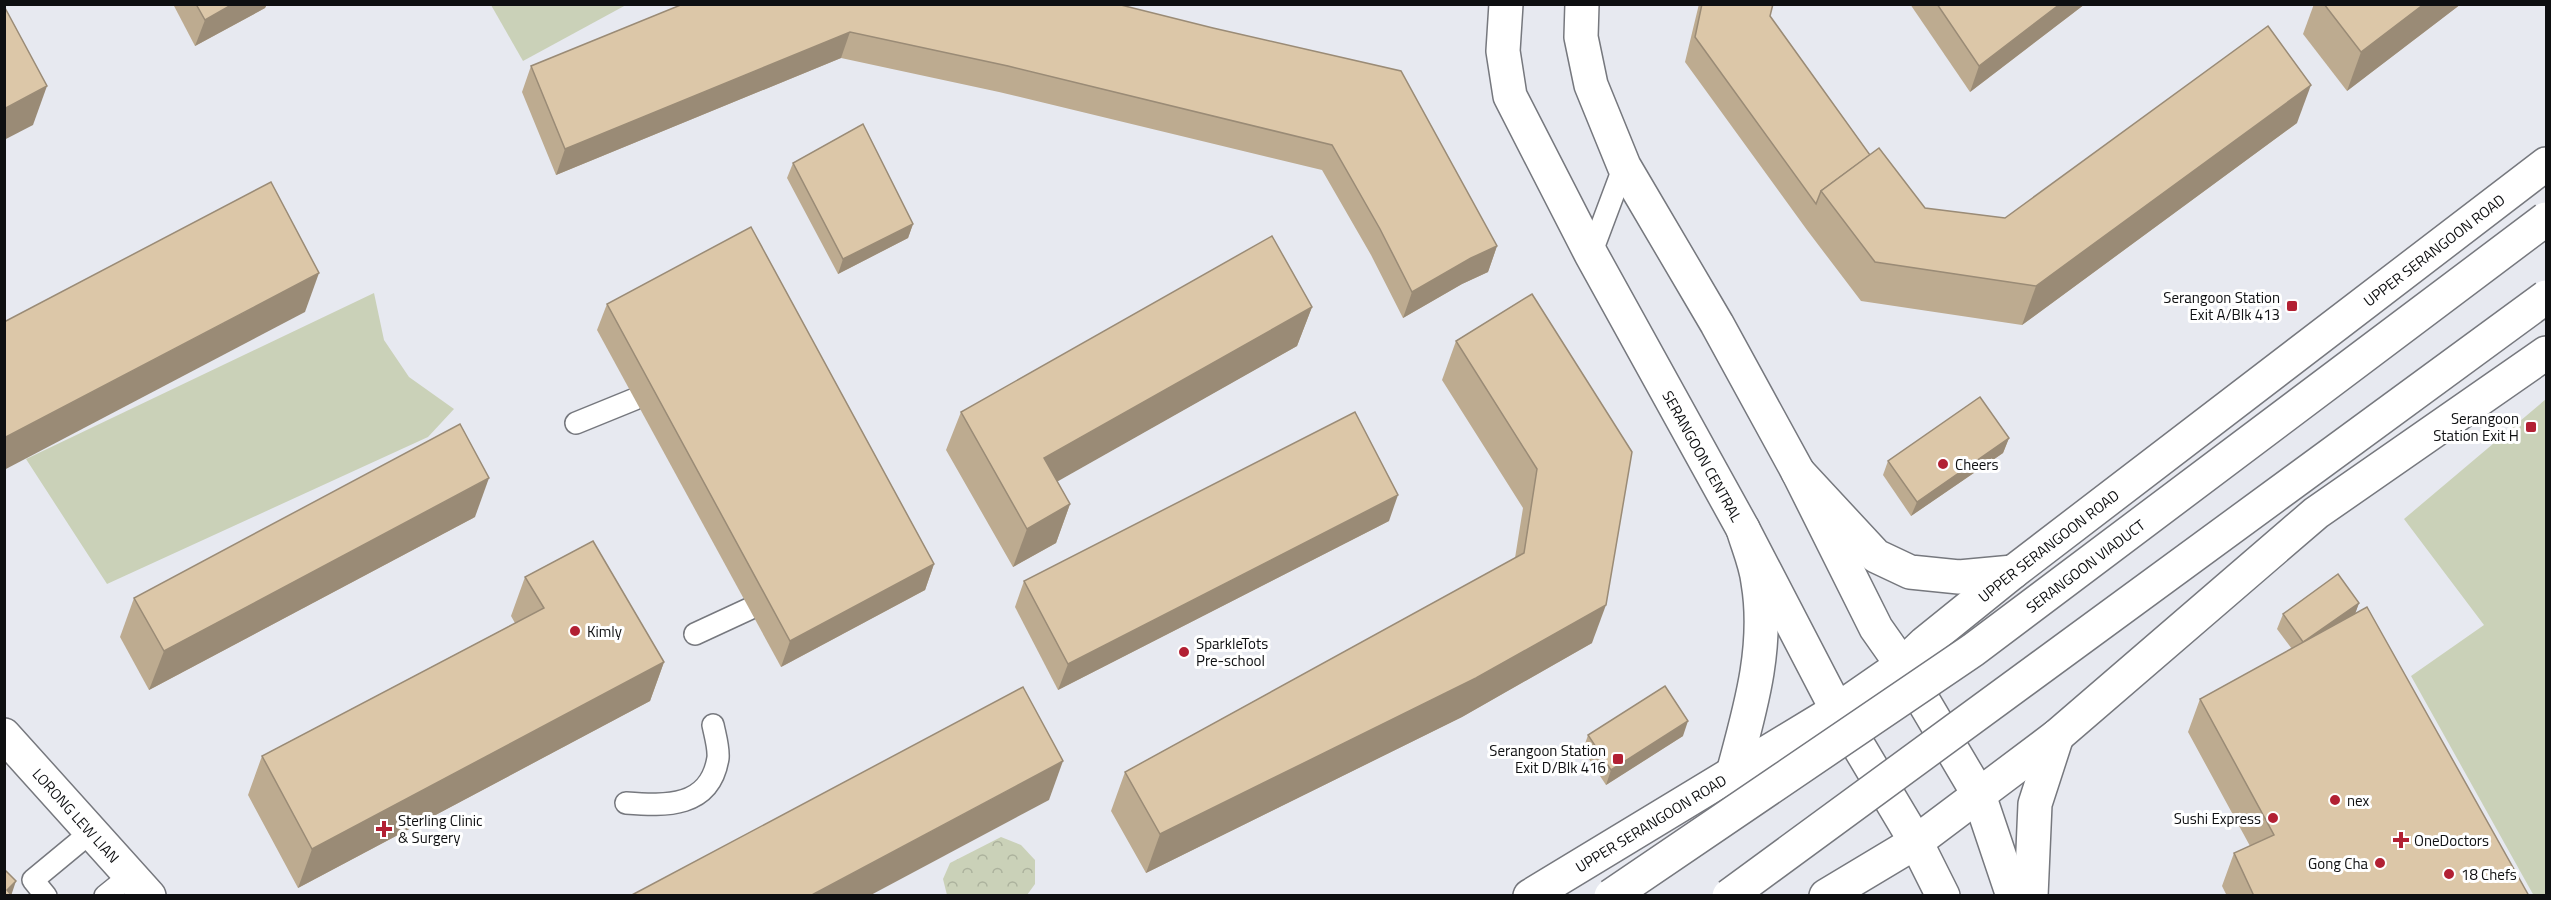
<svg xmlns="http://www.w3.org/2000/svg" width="2551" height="900" viewBox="0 0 2551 900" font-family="'Titillium Web',sans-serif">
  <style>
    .grass { fill: #cad1b8 }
    .park { fill: url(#park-crowns) }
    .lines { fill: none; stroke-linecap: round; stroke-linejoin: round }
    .lane-casing { stroke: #76787e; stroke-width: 24 }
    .street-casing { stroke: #76787e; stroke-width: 36 }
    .secondary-casing { stroke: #76787e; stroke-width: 36 }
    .primary-casing { stroke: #76787e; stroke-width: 36 }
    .lane { stroke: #fff; stroke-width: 21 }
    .street { stroke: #fff; stroke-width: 33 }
    .secondary { stroke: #fff; stroke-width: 33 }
    .primary { stroke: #fff; stroke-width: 33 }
    .primary-bridge-casing { stroke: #76787e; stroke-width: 36; stroke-linecap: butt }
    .primary-bridge { stroke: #fff; stroke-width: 33 }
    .wall { fill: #bdab90 }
    .shaded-wall { fill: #9a8b76 }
    .building { fill: #dcc7a8; stroke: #9a8b76; stroke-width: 1.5 }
    .poi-dot { fill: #b22033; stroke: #fff; stroke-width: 2 }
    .labels { text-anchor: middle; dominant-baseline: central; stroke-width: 6; stroke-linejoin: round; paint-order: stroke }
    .street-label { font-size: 15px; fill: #0e0f11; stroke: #fff }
    .poi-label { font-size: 15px; fill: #0e0f11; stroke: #fff; text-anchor: start }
  </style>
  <defs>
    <pattern id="park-crowns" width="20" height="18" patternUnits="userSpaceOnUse" patternTransform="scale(1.5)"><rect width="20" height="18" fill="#cad1b8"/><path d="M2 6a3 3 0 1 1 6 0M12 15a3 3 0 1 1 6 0" fill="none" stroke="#acb29d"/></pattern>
  </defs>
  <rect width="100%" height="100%" fill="#e7e9f0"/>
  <g class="grass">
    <path d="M491,5h135l-103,56z"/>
    <path d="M374,293l10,47 25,37 45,32 -26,28 -321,147 -81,-125z"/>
    <path d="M2546,399v496l-12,1 -123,-220 73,-51 -80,-106z"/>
  </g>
  <path class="park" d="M1001,837l20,8 14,15v24l-8,11h-80l-4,-16 7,-16z"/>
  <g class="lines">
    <g class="lane-casing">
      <g id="lane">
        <path d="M1591,254l33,-88"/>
        <path d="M576,423l59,-24"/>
        <path d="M695,634l54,-25"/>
        <path d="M626,803c40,3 84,5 92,-45 1,-10 -3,-23 -5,-33"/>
        <path d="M46,896l-13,-16 58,-48"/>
        <path d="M105,896l26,-21"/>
      </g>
    </g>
    <g class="street-casing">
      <g id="street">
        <path id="s1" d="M4,735l145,161"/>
      </g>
    </g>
    <g class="secondary-casing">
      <g id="secondary">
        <path id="s2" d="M1506,4l-3,47 7,45 81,158 152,275 94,181 79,132 27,54"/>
        <path d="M1582,4l-1,33 10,48 33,81 93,158 81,148 78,156 26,37 77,130 34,101"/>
      </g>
    </g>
    <g class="primary-casing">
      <g id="primary">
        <path d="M1798,472l78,84 34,16 49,5 54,-5"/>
        <path d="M1733,773c17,-63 36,-126 25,-191 -2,-18 -10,-36 -15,-53"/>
        <path id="s3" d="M1530,896l307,-186 65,-45 23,-22 88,-71 533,-408"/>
        <path d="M1826,896l90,-54 141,-106 259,-223 230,-160"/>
        <path d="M2031,896l4,-92 22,-68"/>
      </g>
    </g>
    <use href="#lane" class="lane"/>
    <use href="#street" class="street"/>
    <use href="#secondary" class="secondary"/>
    <use href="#primary" class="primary"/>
    <g class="primary-bridge-casing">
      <g id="primary-bridge">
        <path id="s4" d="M1611,896l362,-246 573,-431"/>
        <path d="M1729,896l817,-599"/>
      </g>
    </g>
    <use href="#primary-bridge" class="primary-bridge"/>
  </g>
  <g class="wall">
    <path d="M173,4h94l-2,4 -70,38z"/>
    <path d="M683,4h434l380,242 -9,26 -26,12 -59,34 -32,-63 -49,-85 -323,-78 -158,-34 -285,117 -34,-83 9,-26z"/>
    <path d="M1699,4h74l-3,12 100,139 55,53 80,10 292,-95 -275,202 -161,-24 -54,-71 -122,-168z"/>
    <path d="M1910,4h175l-115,88z"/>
    <path d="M2314,4h147l-114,87 -44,-57z"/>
    <path d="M793,163l120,61 -5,14 -70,36 -51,-96z"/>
    <path d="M1532,294l60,349 -130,74 -316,156 -35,-62 14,-39 390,-214 8,-50 -81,-128 14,-39z"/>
    <path d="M607,304l327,260 -9,26 -144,77 -184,-337z"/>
    <path d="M1312,307l-15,39 -240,135 13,23 -14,39 -43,24 -67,-117 15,-38z"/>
    <path d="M2009,438l-6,15 -92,63 -28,-41 5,-14z"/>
    <path d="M475,517l-326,173 -29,-53 14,-39z"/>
    <path d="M1389,521l-331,169 -43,-83 9,-26z"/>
    <path d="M525,577l139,85 -14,39 -352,187 -50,-93 14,-39 253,-133 -4,-7z"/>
    <path d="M2359,603l-4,10 174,283h-302l-5,-10 12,-33 16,-7 -62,-114 12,-33 92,-50 -15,-20 6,-15z"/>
    <path d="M1588,735l95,1 -77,49 -23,-35z"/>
  </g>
  <g class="shaded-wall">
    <path d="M233,4h34l-2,4 -70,38 10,-26z"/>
    <path d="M2060,4h25l-115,88 9,-26z"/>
    <path d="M2424,4h37l-114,87 14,-39z"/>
    <path d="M850,32l-9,26 -285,117 9,-26z"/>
    <path d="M2311,85l-14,38 -275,202 14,-39z"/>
    <path d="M47,86l-14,39 -29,15v-31z"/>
    <path d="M913,224l-5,14 -70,36 5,-15z"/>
    <path d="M1497,246l-9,26 -26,12 -59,34 9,-26 59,-34z"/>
    <path d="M319,273l-14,39 -301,158v-32z"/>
    <path d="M1312,307l-15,39 -267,151 14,-39z"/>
    <path d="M2009,438l-6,15 -92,63 6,-14z"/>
    <path d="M489,478l-14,39 -326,173 15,-39z"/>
    <path d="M1398,495l-9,26 -331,169 10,-26z"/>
    <path d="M1070,504l-14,39 -43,24 14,-38z"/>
    <path d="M934,564l-9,26 -144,77 9,-26z"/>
    <path d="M2359,603l-5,14 -51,25z"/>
    <path d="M1606,605l-14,38 -130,74 -316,156 14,-39z"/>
    <path d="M664,662l-14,39 -352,187 14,-39z"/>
    <path d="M1688,721l-5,15 -77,49 5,-15z"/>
    <path d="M1063,761l-14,39 -180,96h-59z"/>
    <path d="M16,881l-5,15 -4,-6z"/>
  </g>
  <g class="building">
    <path d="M196,4h37l-28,16z"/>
    <path d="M683,4h434l96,24 188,43 96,175 -26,12 -59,34 -32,-63 -48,-84 -324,-79 -158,-34 -285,117 -34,-83z"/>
    <path d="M1702,4h71l-3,12 100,139 -49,36 -5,13 -121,-167z"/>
    <path d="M1937,4h123l-81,62z"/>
    <path d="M2324,4h100l-63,48z"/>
    <path d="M4,6l43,80 -43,23z"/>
    <path d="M2268,26l43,59 -275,201 -161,-24 -54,-71 58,-43 46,60 80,10z"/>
    <path d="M863,124l50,100 -70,35 -50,-96z"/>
    <path d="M271,182l48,91 -315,165v-116z"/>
    <path d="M751,227l183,337 -144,77 -183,-337z"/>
    <path d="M1272,236l40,71 -268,151 26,46 -43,25 -66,-117z"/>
    <path d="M1532,294l100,158 -26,153 -130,73 -316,156 -35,-62 399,-219 13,-84 -81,-128z"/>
    <path d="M1980,397l29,41 -92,64 -29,-41z"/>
    <path d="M1355,412l43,83 -330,169 -44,-83z"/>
    <path d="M460,424l29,54 -325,173 -30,-53z"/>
    <path d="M593,541l71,121 -352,187 -50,-93 282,-148 -19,-31z"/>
    <path d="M2338,574l21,29 -56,39 -20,-28z"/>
    <path d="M2367,607l162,289h-275l-20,-43 40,-18 -74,-136z"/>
    <path d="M1665,686l23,35 -77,49 -23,-35z"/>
    <path d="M1023,687l40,74 -253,135h-180z"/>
    <path d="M4,869l12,12 -9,9 5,6h-8z"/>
  </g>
  <g class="poi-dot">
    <rect x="2286" y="300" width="12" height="12" rx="3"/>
    <rect x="2525" y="421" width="12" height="12" rx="3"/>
    <circle cx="1943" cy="464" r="6"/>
    <circle cx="575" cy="631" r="6"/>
    <circle cx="1184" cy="652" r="6"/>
    <rect x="1612" y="753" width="12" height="12" rx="3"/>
    <circle cx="2335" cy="800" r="6"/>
    <circle cx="2273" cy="818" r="6"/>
    <path d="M381 820h6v6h6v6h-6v6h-6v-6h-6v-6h6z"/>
    <path d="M2398 831h6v6h6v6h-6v6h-6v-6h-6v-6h6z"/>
    <circle cx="2380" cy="863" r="6"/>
    <circle cx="2449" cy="874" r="6"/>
  </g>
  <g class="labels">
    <g class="street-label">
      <text stroke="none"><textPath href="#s3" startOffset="1113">UPPER SERANGOON ROAD</textPath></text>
      <text stroke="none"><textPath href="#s2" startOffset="501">SERANGOON CENTRAL</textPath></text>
      <text stroke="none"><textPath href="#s3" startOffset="627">UPPER SERANGOON ROAD</textPath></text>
      <text stroke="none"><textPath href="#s4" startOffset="578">SERANGOON VIADUCT</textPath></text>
      <text stroke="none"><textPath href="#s1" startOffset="108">LORONG LEW LIAN</textPath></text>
      <text stroke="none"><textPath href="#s3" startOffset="141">UPPER SERANGOON ROAD</textPath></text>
    </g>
    <g class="poi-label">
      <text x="2280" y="297" text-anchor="end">Serangoon Station<tspan x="2280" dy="17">Exit A/Blk 413</tspan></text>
      <text x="2519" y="418" text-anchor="end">Serangoon<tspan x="2519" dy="17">Station Exit H</tspan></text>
      <text x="1955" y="464">Cheers</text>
      <text x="587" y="631">Kimly</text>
      <text x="1196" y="643">SparkleTots<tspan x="1196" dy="17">Pre-school</tspan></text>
      <text x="1606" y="750" text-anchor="end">Serangoon Station<tspan x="1606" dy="17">Exit D/Blk 416</tspan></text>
      <text x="2347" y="800">nex</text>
      <text x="2261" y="818" text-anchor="end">Sushi Express</text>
      <text x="398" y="820">Sterling Clinic<tspan x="398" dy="17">&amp; Surgery</tspan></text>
      <text x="2414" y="840">OneDoctors</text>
      <text x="2368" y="863" text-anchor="end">Gong Cha</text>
      <text x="2461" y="874">18 Chefs</text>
    </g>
  </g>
  <rect width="2551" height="900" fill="none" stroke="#0e0f11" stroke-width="12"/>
</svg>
